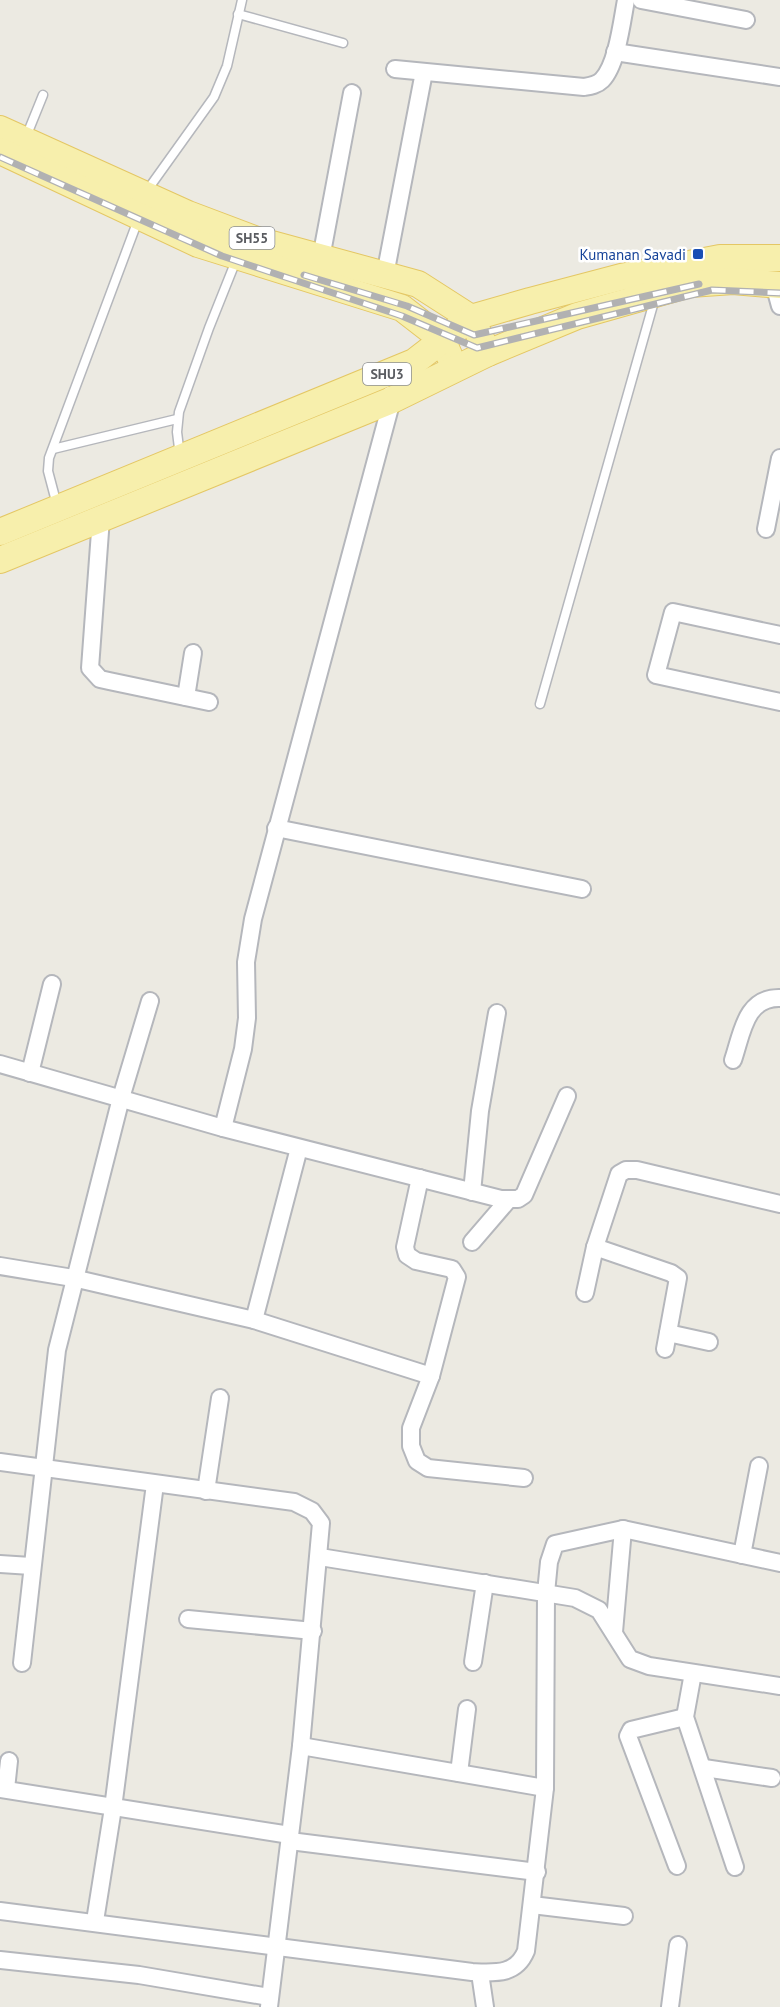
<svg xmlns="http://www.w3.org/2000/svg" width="780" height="2007" viewBox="0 0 780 2007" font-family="'PT Sans',sans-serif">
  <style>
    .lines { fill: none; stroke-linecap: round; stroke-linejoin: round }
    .service-casing { stroke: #b5b7bc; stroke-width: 11 }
    .minor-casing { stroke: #b5b7bc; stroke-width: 20 }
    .primary-casing { stroke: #e4c764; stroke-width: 28 }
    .service { stroke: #fff; stroke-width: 8 }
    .minor { stroke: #fff; stroke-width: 16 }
    .primary { stroke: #f7efac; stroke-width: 26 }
    .rail-casing { stroke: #b1b1b2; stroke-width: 7 }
    .rail { stroke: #fff; stroke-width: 4.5; stroke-dasharray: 14; stroke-linecap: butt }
    .transit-dot { fill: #1a4fb4; stroke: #fff; stroke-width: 2 }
    .labels { text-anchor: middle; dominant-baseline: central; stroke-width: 5; stroke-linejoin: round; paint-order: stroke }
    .shield { fill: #fff; stroke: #8c8e91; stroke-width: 1.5 }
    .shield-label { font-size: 14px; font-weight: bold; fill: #5b5d62 }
    .transit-label { font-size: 15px; fill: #164399; stroke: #fff; text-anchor: end }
  </style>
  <rect width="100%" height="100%" fill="#eceae2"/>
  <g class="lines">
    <g class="service-casing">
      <g id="service">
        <path d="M238,14l105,29"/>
        <path d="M26,137l17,-42"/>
        <path d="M146,192l68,-95 13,-31 15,-66"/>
        <path d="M53,449l124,-30"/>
        <path d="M180,456l-3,-24 2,-20 30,-84 28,-70"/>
        <path d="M57,505l-9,-34 1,-13 89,-238"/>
        <path d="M540,704l115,-406"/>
      </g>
    </g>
    <g class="minor-casing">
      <g id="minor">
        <path d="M641,0l105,20"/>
        <path d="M615,52l165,25"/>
        <path d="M395,69l189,18c6,-1 13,-2 18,-7 15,-15 20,-59 24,-80"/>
        <path d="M321,258l31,-165"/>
        <path d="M385,275l39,-203"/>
        <path d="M774,284l6,22"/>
        <path d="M101,518l-11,150 10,11 9,2 100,21"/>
        <path d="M766,529l14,-71"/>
        <path d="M780,635l-107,-23 -17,63 124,27"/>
        <path d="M186,697l7,-44"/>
        <path d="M276,828l306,61"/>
        <path d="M733,1060c9,-26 12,-63 47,-62"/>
        <path d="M0,1064l223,64 278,71h17l6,-4 43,-99"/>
        <path d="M30,1073l22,-89"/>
        <path d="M223,1128l20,-79 4,-31 -1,-56 7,-43 139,-519 -2,-5"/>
        <path d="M420,1178l-15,69 2,8 9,6 36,8 5,8 -26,99 -20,52v18l6,15 11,7 96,10"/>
        <path d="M472,1192l8,-81 17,-98"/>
        <path d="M472,1242l37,-43"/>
        <path d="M595,1247l76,26 7,5 -13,71"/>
        <path d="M0,1266l73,12 181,42 177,56"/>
        <path d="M585,1293l10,-46 24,-73 7,-4h11l143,34"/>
        <path d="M254,1320l45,-172"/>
        <path d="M668,1333l41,9"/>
        <path d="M0,1462l294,40 18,9 9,12 -20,223 -32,261"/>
        <path d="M206,1491l14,-93"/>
        <path d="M742,1555l17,-89"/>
        <path d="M320,1557l255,41 24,12 31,49 19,7 131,20"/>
        <path d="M0,1564l31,2"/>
        <path d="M188,1619l125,12"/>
        <path d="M614,1632l9,-103"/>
        <path d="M473,1662l12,-79"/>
        <path d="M22,1663l35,-313 64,-252 29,-97"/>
        <path d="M693,1673l-8,44 50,150"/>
        <path d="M301,1746l244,42"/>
        <path d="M704,1768l68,10"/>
        <path d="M459,1773l8,-64"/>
        <path d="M0,1789l290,46"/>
        <path d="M6,1789l3,-28"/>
        <path d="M290,1841l247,31"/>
        <path d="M677,1866l-49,-130 3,-6 54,-13"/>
        <path d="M532,1905l92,11"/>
        <path d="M0,1911l472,61c24,1 44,3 54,-21l19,-163 1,-195 3,-31 6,-18 68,-15 157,34"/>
        <path d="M95,1921l18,-113 42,-324"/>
        <path d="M0,1960l139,15 130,22"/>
        <path d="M480,1973l5,34"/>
        <path d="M670,2007l8,-62"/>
      </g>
    </g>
    <g class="primary-casing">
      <g id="primary">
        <path d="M0,129l188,85 69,26 161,44 53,34 17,35"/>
        <path d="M0,151l198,93 204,64 40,31 7,16"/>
        <path d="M0,532l414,-170 57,-44 59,-17 91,-24 99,-19h60"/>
        <path d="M0,560l392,-160 96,-47 89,-37 113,-32 43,-3 47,4"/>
      </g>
    </g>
    <use href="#service" class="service"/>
    <use href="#minor" class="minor"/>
    <use href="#primary" class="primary"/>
    <g class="rail-casing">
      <g id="rail">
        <path d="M0,157l222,99 180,60 75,32 235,-58 68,3"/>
        <path d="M304,275l103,31 67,29 225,-51"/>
      </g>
    </g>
    <use href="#rail" class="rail"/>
  </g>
  <rect class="transit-dot" x="692" y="248" width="12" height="12" rx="3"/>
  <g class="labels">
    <g class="shield">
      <rect x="229.5" y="227" width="45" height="22" rx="4.5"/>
      <rect x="363" y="363" width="48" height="22" rx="4.5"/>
    </g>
    <g class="shield-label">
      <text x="252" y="238">SH55</text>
      <text x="387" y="374">SHU3</text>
    </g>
    <g class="transit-label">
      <text x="686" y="254">Kumanan Savadi</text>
    </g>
  </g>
</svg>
